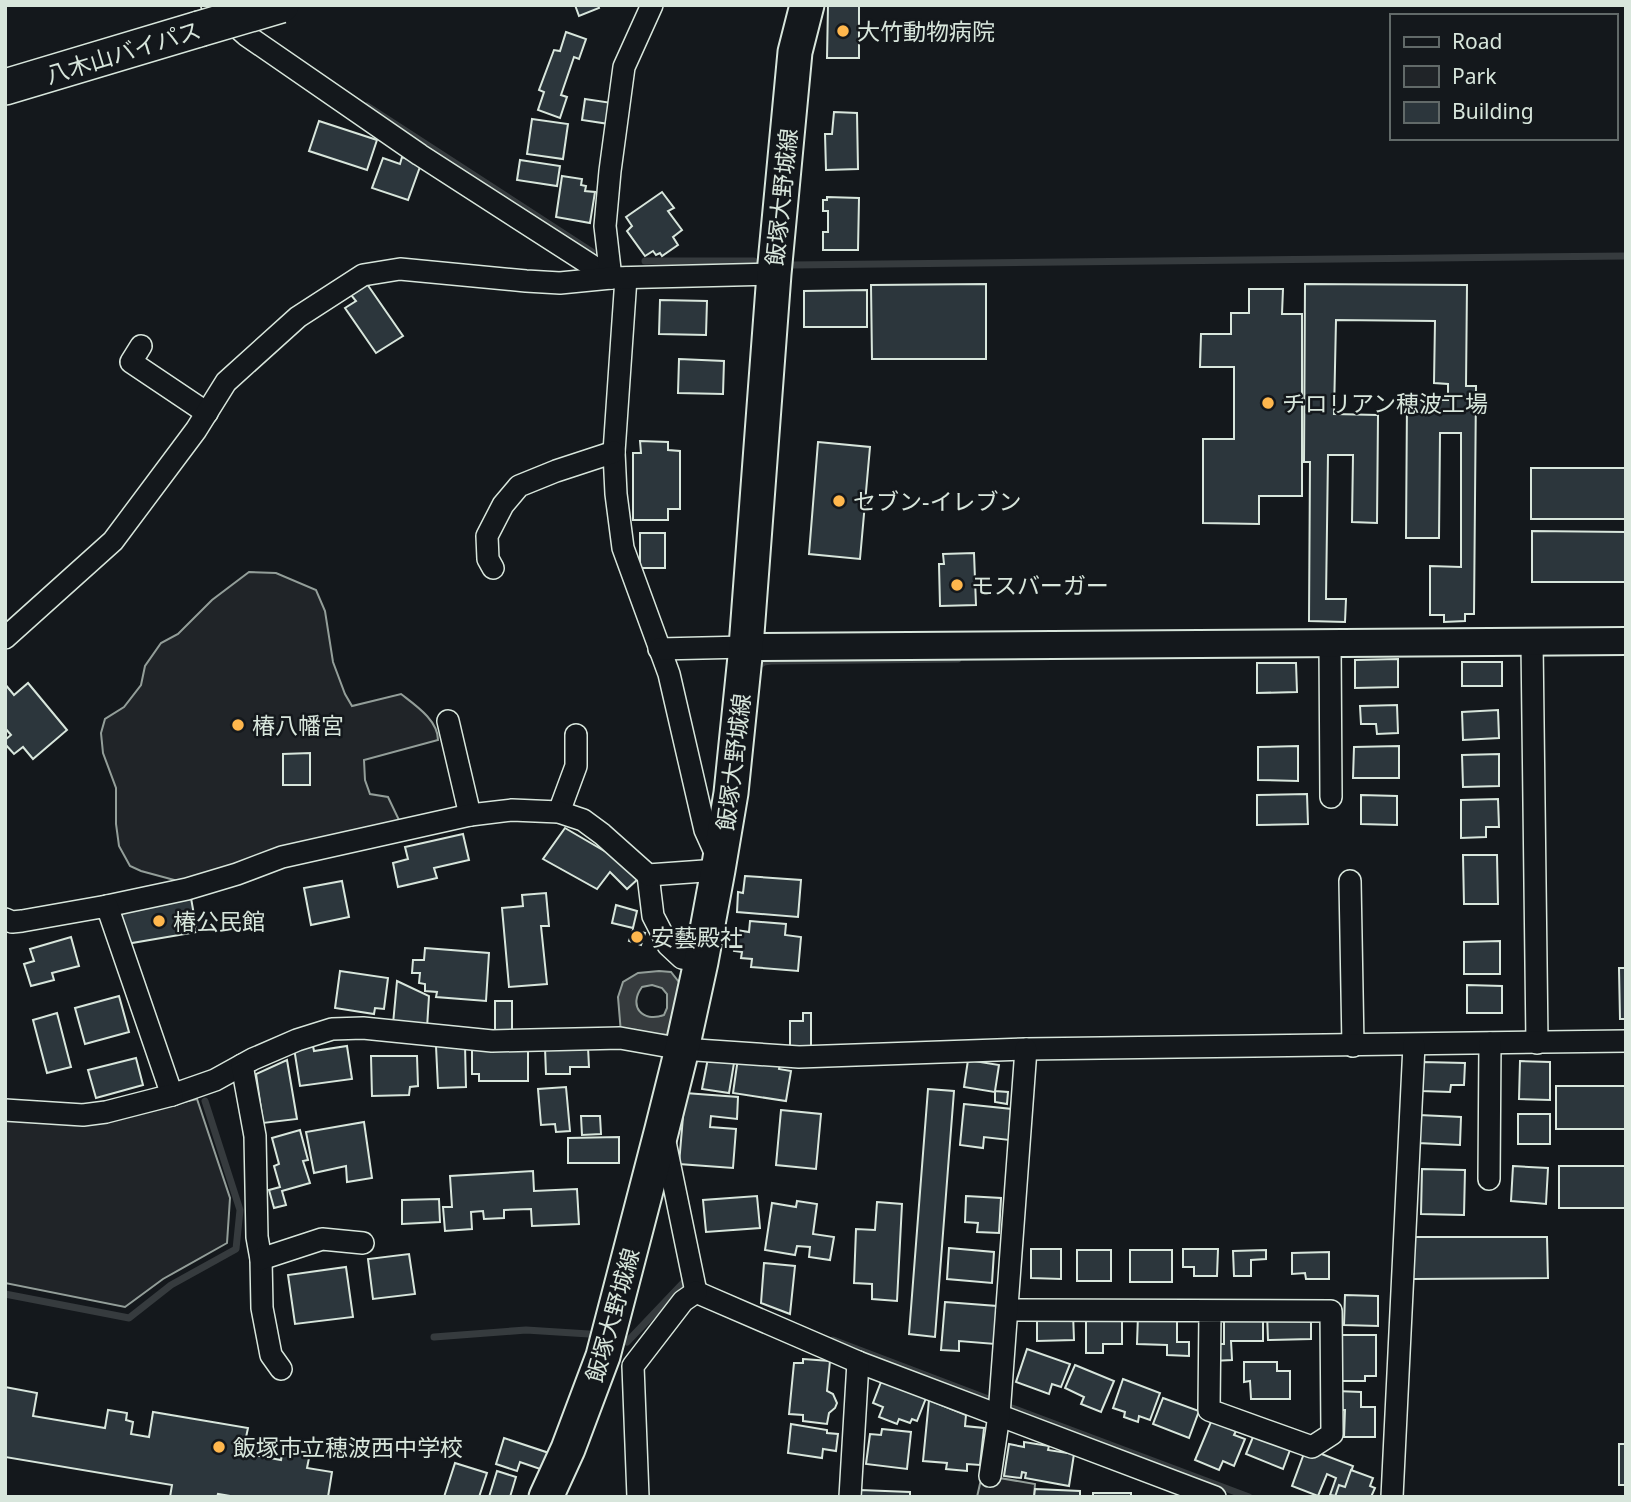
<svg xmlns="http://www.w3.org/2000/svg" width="1631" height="1502" viewBox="0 0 1631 1502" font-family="'Noto Sans','Noto Sans JP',sans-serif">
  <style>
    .green { fill: #202428; stroke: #939e99; stroke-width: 2 }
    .water { fill: #363b3e; stroke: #939e99; stroke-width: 2; fill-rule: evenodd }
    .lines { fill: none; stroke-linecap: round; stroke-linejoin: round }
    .stream { stroke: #363b3e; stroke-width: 7 }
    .building { fill: #2c363c; stroke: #d8e6dc; stroke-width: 2 }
    .minor-casing { stroke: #d8e6dc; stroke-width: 24 }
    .tertiary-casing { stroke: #d8e6dc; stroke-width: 30 }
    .primary-casing { stroke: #d8e6dc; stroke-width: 37 }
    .trunk-casing { stroke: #d8e6dc; stroke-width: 38 }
    .minor { stroke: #14181c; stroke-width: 21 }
    .tertiary { stroke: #14181c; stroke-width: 26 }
    .primary { stroke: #14181c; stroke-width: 33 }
    .trunk { stroke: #14181c; stroke-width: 35 }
    .trunk-bridge-casing { stroke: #d8e6dc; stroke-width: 38; stroke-linecap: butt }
    .trunk-bridge { stroke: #14181c; stroke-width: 35 }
    .poi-dot { fill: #ffb74d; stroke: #14181c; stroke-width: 2.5 }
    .labels { text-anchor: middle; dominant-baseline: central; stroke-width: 5; stroke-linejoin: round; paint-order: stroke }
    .poi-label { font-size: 23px; fill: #d8e6dc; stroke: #14181c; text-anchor: start }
    .street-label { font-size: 23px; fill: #d8e6dc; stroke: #14181c }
  </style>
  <rect width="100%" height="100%" fill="#14181c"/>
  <g class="green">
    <path d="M249,572l27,1 40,17 9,21 8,51 12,32 7,12 49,-12c14,11 37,26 37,46l-74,20 1,20 5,14 18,3 11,23 -9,10 -201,54 -48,-13 -11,-5 -11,-20 -3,-22v-36l-13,-35 -2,-20 4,-14 19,-12 17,-22 4,-19 16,-23 17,-9 34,-34z"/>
    <path d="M197,1099l33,99 -3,45 -64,36 -38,28 -120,-24v-167l92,6z"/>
    <path d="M982,1475l53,9 -1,13h-57z"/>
  </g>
  <path class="water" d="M659,971l12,1 11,14 -10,49 -51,-2 -3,-36 5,-15 15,-9zM652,985l10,3 5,6v14l-3,7c-22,8 -36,-9 -22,-28z"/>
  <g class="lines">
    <g class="stream">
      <path d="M367,106l225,146"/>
      <path d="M645,261h109"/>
      <path d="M792,265l834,-9"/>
      <path d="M757,669l1,-3 6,-4 7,-1 187,-2"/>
      <path d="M5,1294l124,24 42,-33 65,-36 4,-39 -35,-109"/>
      <path d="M434,1337l92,-7 63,4"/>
      <path d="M833,1340l158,60"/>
      <path d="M627,1342l58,-61"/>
      <path d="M1012,1408l237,89"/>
    </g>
  </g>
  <g class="building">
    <path d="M575,5h23l1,3 -20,8z"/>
    <path d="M828,5h31v53h-32z"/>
    <path d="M566,32l20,7 -7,20 -5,-2 -13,38 6,2 -7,21 -22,-8 6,-18 -5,-2 15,-40 6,1z"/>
    <path d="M585,99l27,4 -3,21 -27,-4z"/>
    <path d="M834,112l23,1 1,56 -32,1 -1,-36h7z"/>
    <path d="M532,119l36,5 -5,35 -36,-5z"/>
    <path d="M319,121l58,19 -10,30 -58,-19z"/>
    <path d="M402,157l19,7 -13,36 -36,-12 11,-30 17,6z"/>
    <path d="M520,160l40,6 -3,20 -40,-6z"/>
    <path d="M562,176l20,3 -1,6 5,1 -1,5 10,1 -5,31 -34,-6z"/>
    <path d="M662,192l12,16 -6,3 14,19 -9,7 5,8 -16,11 -2,-3 -4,2 -3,-4 -8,5 -18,-25 5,-5 -6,-9z"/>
    <path d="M827,197l32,1 -1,52h-35v-18h5v-21h-5v-11h4z"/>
    <path d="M367,284l36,52 -27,17 -31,-45 11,-7 -5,-6z"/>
    <path d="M986,284v75h-114l-1,-74z"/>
    <path d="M1305,284l162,1 -1,101h10l-2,228h-9v7l-21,1v-7h-14v-49l31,1v-134h-21l-1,105h-33l1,-138h41v-16l-14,-1 1,-62 -99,-1 -2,94 44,1 -1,108 -25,-1 1,-67h-25l-2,144h20l-1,23 -36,-1 1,-159h-6z"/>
    <path d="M1249,289h34l-1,25h20v182h-43v28l-56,-1v-84h31v-72h-34l1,-33h30v-21h18z"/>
    <path d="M867,290v37h-63v-36z"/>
    <path d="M660,300l47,1 -1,34 -47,-1z"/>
    <path d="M679,359l45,2 -1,33 -45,-1z"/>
    <path d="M640,441l28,1v8l12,1v58h-12v11h-35v-67h8z"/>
    <path d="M818,442l52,5 -10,112 -51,-5z"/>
    <rect x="1531" y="468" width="95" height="51"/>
    <path d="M1532,531l94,1v50h-94z"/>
    <rect x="640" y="533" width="25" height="35"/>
    <path d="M974,553l2,52 -36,1 -1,-42h5l-1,-10z"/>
    <path d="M1398,659v28l-43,1v-28z"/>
    <rect x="1462" y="662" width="40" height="24"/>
    <path d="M1257,663h39l1,29 -40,1z"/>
    <path d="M28,683l39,47 -34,29 -10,-12 -9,7 -9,-10v-4l6,-5 -6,-7v-44l9,11z"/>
    <path d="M1397,705l1,28 -21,1 -1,-10h-15l-1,-18z"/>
    <path d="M1498,710l1,28 -36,2 -1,-28z"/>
    <path d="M1298,746v35l-40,-1v-33z"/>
    <path d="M1399,746v32h-46l1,-31z"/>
    <path d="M310,753v32h-27v-31z"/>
    <path d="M1499,754v32l-36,1 -1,-32z"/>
    <path d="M1307,794l1,30 -51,1v-30z"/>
    <path d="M1361,795l36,1v29l-36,-1z"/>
    <path d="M1498,799l1,28h-13v10l-25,1v-38z"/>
    <path d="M565,828l53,31 21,19 -12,11 -17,-17 -13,17 -54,-30z"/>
    <path d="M463,834l6,26 -35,8 3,10 -39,9 -5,-24 15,-4 -3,-12z"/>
    <path d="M1463,855h34l1,49h-34z"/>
    <path d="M745,876l56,4 -3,37 -61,-5 1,-20 5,1z"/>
    <path d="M342,881l7,36 -38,8 -7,-37z"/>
    <path d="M546,893l3,33h-8l6,58 -38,3 -7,-79 21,-2 -1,-11z"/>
    <path d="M191,898l6,34 -71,12 -5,-34z"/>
    <path d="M616,905l21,6 -4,17 -21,-5z"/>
    <path d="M750,921l36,3 -1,11 16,2 -3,34 -47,-4 1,-8 -11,-1 1,-6 -8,-1 2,-21 13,2z"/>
    <path d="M633,930l12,3 -4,12 -12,-4z"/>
    <path d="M71,937l8,29 -27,7 2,7 -23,6 -7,-22 10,-3 -4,-12z"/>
    <path d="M1500,941v33h-36v-32z"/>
    <path d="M425,948l64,5 -3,48 -50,-4 1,-5 -12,-1v-7l-6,-1 1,-10h-8l1,-13h11z"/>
    <path d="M1619,968h7v51h-6z"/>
    <path d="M340,971l48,7 -4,31 -9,-1 -1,6 -39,-6z"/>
    <path d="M397,981l32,15 -2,32 -34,-4z"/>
    <path d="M1467,985l35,1v27h-35z"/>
    <path d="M119,996l10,36 -44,12 -10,-36z"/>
    <rect x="495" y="1001" width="17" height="31"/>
    <path d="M57,1013l14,54 -24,6 -14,-53z"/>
    <path d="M803,1013h8v33h-21v-25h13z"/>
    <path d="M465,1045l1,42 -28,1 -2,-42z"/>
    <path d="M313,1046l1,5 33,-5 5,33 -52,7 -6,-38z"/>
    <path d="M588,1047l1,20h-19v7h-24l-1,-26z"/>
    <path d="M472,1049h56v32h-49v-7h-7z"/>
    <path d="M709,1053l26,4 -6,36 -27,-4z"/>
    <path d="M371,1056h46l1,30 -8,1 -1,8 -37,1z"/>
    <path d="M136,1058l7,27 -47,13 -8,-28z"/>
    <path d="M738,1058l42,6 -1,5 12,2 -5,30 -53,-8z"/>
    <path d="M287,1060l10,59 -34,4 -7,-49z"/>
    <path d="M968,1060l31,5 -4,26 13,1 -1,12 -12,-2v-10l-31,-5z"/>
    <path d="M1520,1061l30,1v38l-31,-1z"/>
    <path d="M1422,1062l43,1 -1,22h-13l-1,7 -29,-1z"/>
    <rect x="1556" y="1086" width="70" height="43"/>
    <path d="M566,1087l4,44 -14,1 -1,-8 -14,1 -3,-36z"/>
    <path d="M928,1089l26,2 -19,246 -26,-3z"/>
    <path d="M685,1093l53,4 -1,22 -26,-3 -1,11 26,2 -3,39 -54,-4z"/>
    <path d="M964,1104l48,5 -3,31 -25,-3 -1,11 -23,-3z"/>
    <path d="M781,1110l40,4 -5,55 -40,-4z"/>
    <rect x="1518" y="1114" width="32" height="30"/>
    <path d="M1419,1115l42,2 -1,28 -42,-2z"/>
    <path d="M581,1116h19l1,18 -19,1z"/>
    <path d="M364,1122l8,56 -25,4 -1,-16 -32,7 -8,-41z"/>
    <path d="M300,1130l8,30 -5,1 7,22 -28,8 4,14 -12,3 -5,-18 11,-3 -6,-21 5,-2 -7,-26z"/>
    <path d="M619,1137v26h-51v-25z"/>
    <path d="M1513,1166l35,2 -2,36 -35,-3z"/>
    <rect x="1559" y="1166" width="67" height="42"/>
    <path d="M1422,1169l43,1 -1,45 -43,-1z"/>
    <path d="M533,1171l1,20 43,-2 2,35 -47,2 -1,-17 -27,1v8l-20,1 -1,-8 -12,1 1,17 -27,2 -2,-24h9l-2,-31z"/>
    <path d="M757,1196l3,32 -54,4 -3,-32z"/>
    <path d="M966,1196l35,2 -2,35 -22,-1 1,-9 -13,-1z"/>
    <path d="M439,1199l1,23 -38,2v-24z"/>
    <path d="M797,1201l20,3 -4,30 21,3 -4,23 -21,-3 1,-10 -13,-1 -2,9 -30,-5 7,-47 24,4z"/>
    <path d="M877,1202l25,2 -5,97 -25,-2v-15l-18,-1 2,-54 19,1z"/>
    <path d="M1412,1237h135l1,41 -135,1z"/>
    <path d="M949,1248l45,4 -2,31 -45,-4z"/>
    <path d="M1031,1249h30v30l-30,-1z"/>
    <path d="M1183,1249h35l-1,27h-23v-9h-11z"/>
    <rect x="1077" y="1250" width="34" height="31"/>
    <rect x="1130" y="1250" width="42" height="32"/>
    <path d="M1266,1250v9l-15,1v16h-17l-1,-25z"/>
    <path d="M1329,1252v27h-23l-1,-6 -13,1v-21z"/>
    <path d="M409,1254l6,40 -42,5 -5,-40z"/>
    <path d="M764,1263l31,3 -5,48 -29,-11z"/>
    <path d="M346,1267l7,50 -58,7 -7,-49z"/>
    <path d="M1345,1295l33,1v30l-34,-1z"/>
    <path d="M945,1302l52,4 -2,38 -36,-3v10l-18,-1z"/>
    <path d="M1311,1312v27l-43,1 -1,-27z"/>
    <path d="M1037,1313h36l1,27 -37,1z"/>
    <path d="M1263,1313v28h-32l1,19 -19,1v-17h11v-30z"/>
    <path d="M1086,1315h36v29h-19v9h-17z"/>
    <path d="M1138,1315l39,1v26h12v14l-22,-1v-10l-30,-1z"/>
    <path d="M1334,1335h42v41h-11v5h-32z"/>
    <path d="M1027,1349l43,15 -9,23 -9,-3 -3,10 -33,-12z"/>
    <path d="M803,1359l27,2 -3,30 6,3 4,9 -2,5 -6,5 -2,11 -24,-3v-6l-14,-1 5,-51h9z"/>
    <path d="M1244,1362h33v9h13v28h-39l-1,-18 -6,1z"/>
    <path d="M1075,1365l39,16 -13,31 -20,-8 3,-7 -19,-9z"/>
    <path d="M1123,1379l37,14 -10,27 -11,-4 -1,6 -14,-5 1,-5 -12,-4z"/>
    <path d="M895,1381l33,12 -11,28 -5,-2 -2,4 -11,-4 -2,5 -18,-7 4,-10 -10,-4 8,-21 12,4z"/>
    <path d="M5,1387l32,6 -4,23 72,12 3,-18 19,3 -1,7 7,2 -2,12 18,3 4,-25 95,16 -3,14 16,3 -2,11 22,4 2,-11 27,4 -3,15 25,4 -4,25h-92l-18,-3 -1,3h-47l2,-12 -167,-28z"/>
    <path d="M1336,1391l25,1v15h14v30h-31l1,-27h-9z"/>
    <path d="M1163,1398l36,13 -10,27 -36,-14z"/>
    <path d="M929,1400l37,15 -1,11 19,2 -4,37 -13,-1v7l-21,-2 1,-6 -24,-2z"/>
    <path d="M1213,1417l25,10 -4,8 11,4 -11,27 -11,-5 -4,9 -24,-10z"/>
    <path d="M791,1424l36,6v3l11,1 -2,17 -13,-2 -1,9 -34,-5z"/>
    <path d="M882,1429l29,3 -4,37 -41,-5 4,-30 11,1z"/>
    <path d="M1255,1432l38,10 -10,27 -37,-15z"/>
    <path d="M504,1438l45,15 -6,17 -23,-8 -3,9 -21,-7z"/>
    <path d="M1024,1442l25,4 -1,4 26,4 -5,32 -44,-8 1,-5 -4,-1 -1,6 -17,-2 5,-32 15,3z"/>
    <rect x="1619" y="1444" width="7" height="41"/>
    <path d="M1306,1448l47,18 -11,31 -12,-2 6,-17 -9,-4 -9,22 -26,-10z"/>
    <path d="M455,1463l32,10 -8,24h-35z"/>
    <path d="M1351,1470l22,8 -3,8 5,2 -4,9h-36l4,-12 6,2z"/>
    <path d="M497,1471l19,6 -6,20h-21z"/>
    <path d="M1035,1489l45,2v6h-46z"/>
    <path d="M860,1490l50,2v5h-50z"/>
    <rect x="1093" y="1493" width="38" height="4"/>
  </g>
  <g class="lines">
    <g class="minor-casing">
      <g id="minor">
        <path d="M212,5l34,30 174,120 191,123"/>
        <path d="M611,278l-6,-52 5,-55 14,-104 28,-62"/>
        <path d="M626,278l-12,174 2,42 7,54 46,126 36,156 14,31"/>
        <path d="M141,346l-10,16 76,51"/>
        <path d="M493,568l-5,-9 -1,-23 16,-31 16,-19 37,-15 58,-19"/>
        <path d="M5,638l108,-97 83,-111 30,-48 72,-65 65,-42 37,-6 126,12 34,2 51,-5 163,-4"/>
        <path d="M1532,642l5,401"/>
        <path d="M1330,643l1,154"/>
        <path d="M659,649l87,-2"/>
        <path d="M448,721l22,94"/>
        <path d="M559,812l17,-46v-31"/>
        <path d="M648,875l5,41 15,29 14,13 19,4"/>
        <path d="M1350,881l3,165"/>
        <path d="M107,906l80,-17 50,-15 45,-17 188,-42 42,-5 47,2 24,8 19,14 46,41 70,-5"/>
        <path d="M5,919l7,3 10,-1 85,-15 65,189 43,-15 38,-21 44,-19 35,-11 31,-1 129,13 128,-3 62,11 117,8 227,-8 600,-8"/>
        <path d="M242,1065l13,71 2,101 4,22 1,49 9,47 10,14"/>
        <path d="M5,1110l78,5 23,-3 66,-17"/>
        <path d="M664,1137l32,155"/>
        <path d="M1489,1179l1,-136"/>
        <path d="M261,1259l61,-20 41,4"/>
        <path d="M696,1292l162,70 357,135"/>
        <path d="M1007,1310l324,1 1,123 -20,13 -103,-37 1,-99"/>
        <path d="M990,1476l9,-61 27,-366"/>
        <path d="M638,1497l-5,-131 50,-65 13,-9"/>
        <path d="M850,1497l8,-135"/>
        <path d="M1392,1497l22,-452"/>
      </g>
    </g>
    <g class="tertiary-casing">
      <path id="tertiary" d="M746,647l880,-6"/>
    </g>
    <g class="primary-casing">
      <path id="primary" d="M546,1497l22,-48 35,-93 59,-227 20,-80 19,-87 17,-92 13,-77 15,-146 28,-373 21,-222 12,-47"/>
    </g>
    <g class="trunk-casing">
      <path id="trunk" d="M5,87l194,-58"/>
    </g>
    <use href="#minor" class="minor"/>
    <use href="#tertiary" class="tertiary"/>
    <use href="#primary" class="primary"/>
    <use href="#trunk" class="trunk"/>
    <g class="trunk-bridge-casing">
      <path id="trunk-bridge" d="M199,29l82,-24"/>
    </g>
    <use href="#trunk-bridge" class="trunk-bridge"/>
  </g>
  <g class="poi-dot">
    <circle cx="843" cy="31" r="7"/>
    <circle cx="1268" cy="403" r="7"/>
    <circle cx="839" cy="501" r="7"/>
    <circle cx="957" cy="585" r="7"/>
    <circle cx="238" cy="725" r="7"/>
    <circle cx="159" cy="921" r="7"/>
    <circle cx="637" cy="937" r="7"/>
    <circle cx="219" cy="1447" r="7"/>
  </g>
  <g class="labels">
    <g class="poi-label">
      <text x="857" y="31">大竹動物病院</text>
      <text x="1282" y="403">チロリアン穂波工場</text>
      <text x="853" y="501">セブン-イレブン</text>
      <text x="971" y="585">モスバーガー</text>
      <text x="252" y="725">椿八幡宮</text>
      <text x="173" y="921">椿公民館</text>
      <text x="651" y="937">安藝殿社</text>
      <text x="233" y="1447">飯塚市立穂波西中学校</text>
    </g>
    <g class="street-label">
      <text transform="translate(123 52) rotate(-17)">八木山バイパス</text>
      <text transform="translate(781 197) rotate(-84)">飯塚大野城線</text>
      <text transform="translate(733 762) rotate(-83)">飯塚大野城線</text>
      <text transform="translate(612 1315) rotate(-74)">飯塚大野城線</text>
    </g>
  </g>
  <rect width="1631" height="1502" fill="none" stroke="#d8e6dc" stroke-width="14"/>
  <rect x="1390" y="14" width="228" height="126" fill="#14181c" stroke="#626a69" stroke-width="2"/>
  <rect x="1404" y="37" width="35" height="10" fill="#14181c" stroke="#626a69" stroke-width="2"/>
  <text x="1452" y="49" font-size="21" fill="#d8e6dc">Road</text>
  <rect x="1404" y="66" width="35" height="21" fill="#202428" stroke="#626a69" stroke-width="2"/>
  <text x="1452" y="84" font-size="21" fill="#d8e6dc">Park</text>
  <rect x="1404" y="102" width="35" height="21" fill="#2c363c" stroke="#626a69" stroke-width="2"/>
  <text x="1452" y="119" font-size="21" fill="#d8e6dc">Building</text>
</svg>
